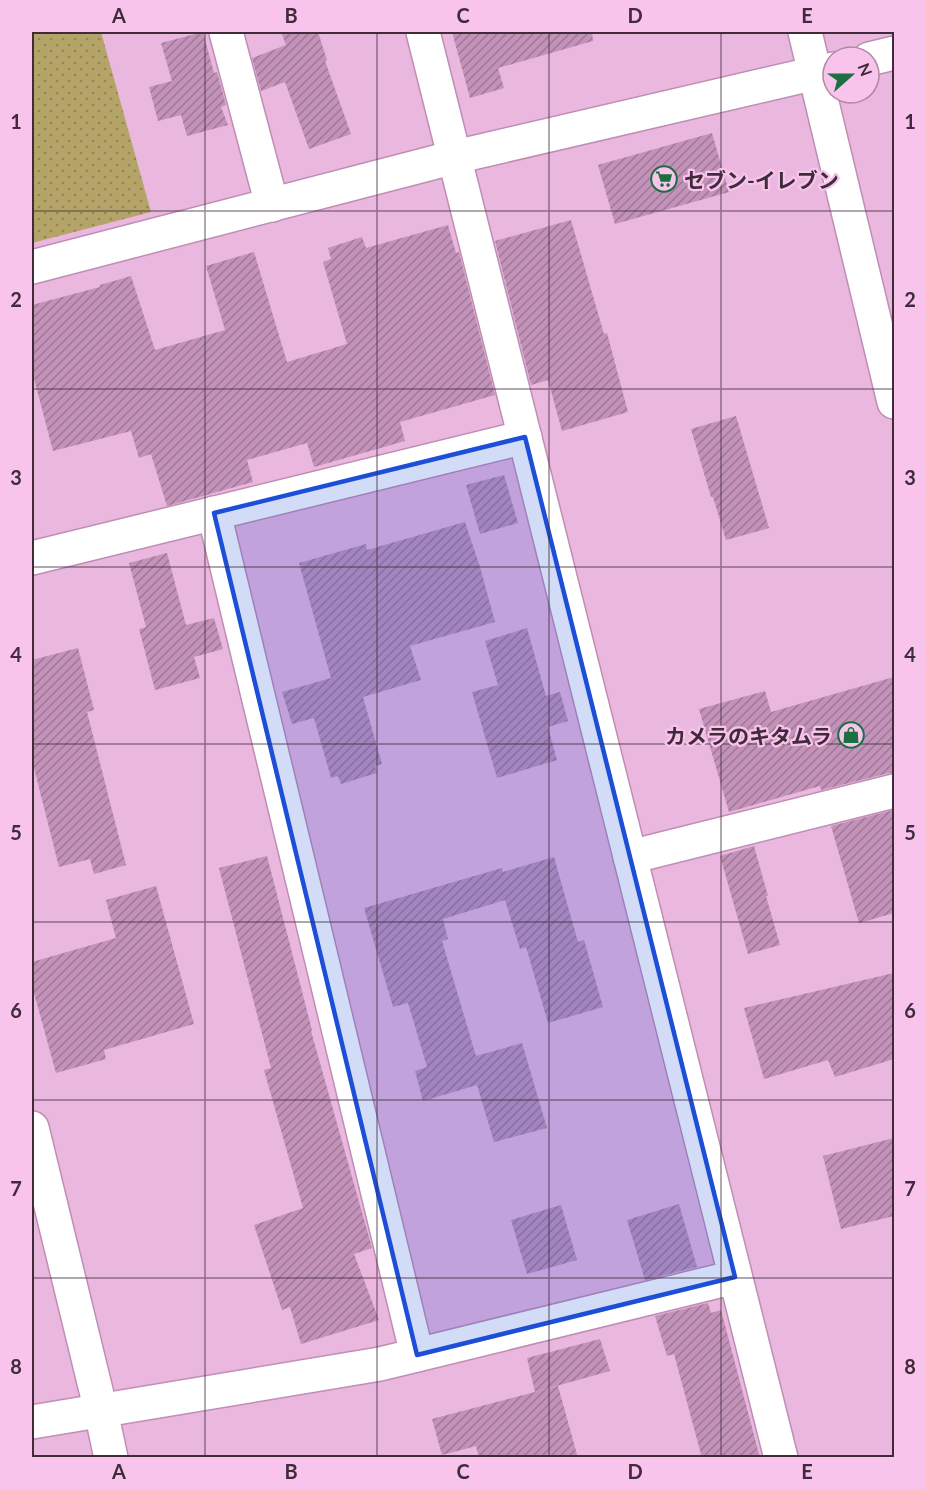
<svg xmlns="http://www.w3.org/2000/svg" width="926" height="1489" viewBox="0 0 926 1489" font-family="Lato,'Noto Sans JP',sans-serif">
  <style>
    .green { fill: url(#green-dots) }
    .building { fill: url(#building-hatch) }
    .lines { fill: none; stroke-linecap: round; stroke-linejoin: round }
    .minor-casing { stroke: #bf8eb4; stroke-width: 36 }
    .tertiary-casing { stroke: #bf8eb4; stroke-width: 36 }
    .minor { stroke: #fff; stroke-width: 33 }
    .tertiary { stroke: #fff; stroke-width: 33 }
    .marked { fill: #1d4ed8; fill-opacity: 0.2; stroke: #1d4ed8; stroke-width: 4.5; stroke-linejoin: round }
    .grid { fill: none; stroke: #402b3b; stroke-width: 1.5; stroke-opacity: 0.55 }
    .labels { text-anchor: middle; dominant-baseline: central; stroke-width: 4.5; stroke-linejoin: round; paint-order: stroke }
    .poi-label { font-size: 21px; font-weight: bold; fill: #402b3b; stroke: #f8c4ec; text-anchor: start }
    .neatline { fill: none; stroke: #402b3b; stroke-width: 2 }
    .grid-label { font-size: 20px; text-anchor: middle; font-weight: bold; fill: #402b3b }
  </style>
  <defs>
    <pattern id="green-dots" width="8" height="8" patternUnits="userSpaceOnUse" patternTransform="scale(1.5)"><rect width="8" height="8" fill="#b4a468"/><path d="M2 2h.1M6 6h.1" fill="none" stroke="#948657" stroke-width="1.8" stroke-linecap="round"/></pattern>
    <pattern id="building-hatch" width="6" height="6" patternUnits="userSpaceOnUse" patternTransform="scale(1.5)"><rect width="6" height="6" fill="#c392b8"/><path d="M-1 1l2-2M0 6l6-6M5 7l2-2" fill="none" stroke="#a07797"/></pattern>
  </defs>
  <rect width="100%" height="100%" fill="#eab7df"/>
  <path class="green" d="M32,32h69l50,180 -119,31z"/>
  <g class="building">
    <path d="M203,32l11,41 3,-1 9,33 -5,2 7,18 -41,11 -6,-21 -23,6 -9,-34 23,-6 -11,-38z"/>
    <path d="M281,32h37l9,28 -2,1 26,73 -42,15 -24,-67 -24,9 -9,-33 34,-13z"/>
    <path d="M452,32h140l1,9 -95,27 6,20 -34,10z"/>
    <path d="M712,133l17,59 -114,32 -17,-59z"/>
    <path d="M571,220l33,114 3,-1 21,79 -66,19 -14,-51 -17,5 -36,-144z"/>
    <path d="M448,225l8,28 3,-1 36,143 -95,27 5,19 -91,26 -7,-24 -60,17 6,22 -86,24 -16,-52 -12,4 -8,-27 -78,20 -21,-80v-66l68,-18v-2l31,-9 24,74 70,-20 -19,-64 48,-14 33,110 60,-18 -24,-82 8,-3 -3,-11 34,-11 4,11z"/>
    <path d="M736,416l33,112 -43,12 -13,-43h-2l-20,-68z"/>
    <path d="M504,475l14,48 -38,11 -14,-49z"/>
    <path d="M465,522l15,45 15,55 -85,24 11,34 -58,17 19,67 -7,2 2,7 -36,11 -3,-8 -7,2 -17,-60 -22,6 -10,-32 49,-14 -32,-115 67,-19 1,6z"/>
    <path d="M167,553l19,72 28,-7 9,31 -29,8 6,21 -45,12 -16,-61 7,-2 -17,-64z"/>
    <path d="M527,628l19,68 14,-4 8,29 -20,6 9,33 -60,18 -25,-86 26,-7 -13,-44z"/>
    <path d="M78,648l16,62 -7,2 39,153 -32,9 -4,-15 -31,8 -27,-107v-100z"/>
    <path d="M894,677v96h-5l-68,17 -1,-4 -91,26 -30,-103 66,-18 6,21z"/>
    <path d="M894,810v103l-35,10 -28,-97z"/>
    <path d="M754,846l14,50h-2l14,49 -32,9 -28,-98z"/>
    <path d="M267,856l45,174 -1,1 61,217 -18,6 25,66 -78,24 -11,-37 -8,3 -28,-85 49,-17 -39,-138 7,-2 -52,-200z"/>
    <path d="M554,857l24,85 6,-2 19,67 -55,16 -22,-76 -6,2 -15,-49 -62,19 5,20 -6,2 34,115 46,-13 25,85 -53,14 -17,-57 -54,16 -8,-30 12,-4 -19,-64 -15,4 -29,-99 138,-40 1,4z"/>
    <path d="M156,886l38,138 -90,26 2,9 -50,14 -24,-87v-24l84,-24 -10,-38z"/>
    <path d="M894,973v86l-59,18 -7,-17 -64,19 -20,-71z"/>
    <path d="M894,1138v78l-53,13 -18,-73z"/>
    <path d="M679,1204l18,63 -52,13 -18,-60z"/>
    <path d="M561,1205l16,55 -50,14 -16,-54z"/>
    <path d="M708,1303l3,10 10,-3 39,148h-58l-28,-104 -7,2 -12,-40z"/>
    <path d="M600,1339l10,32 -75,21 -8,-34z"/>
    <path d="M558,1386l20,72h-99l-3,-12 -34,9 -10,-36z"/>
  </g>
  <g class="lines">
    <g class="minor-casing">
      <g id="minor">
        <path d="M226,32l46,173"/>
        <path d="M423,32l358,1426"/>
        <path d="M869,59l25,-6"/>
        <path d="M32,267l423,-110 378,-88"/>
        <path d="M214,513l203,842"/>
        <path d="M32,558l493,-121"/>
        <path d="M630,857l264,-66"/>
        <path d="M32,1128l69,283 10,47"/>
        <path d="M32,1422l348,-58 355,-87"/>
      </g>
    </g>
    <g class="tertiary-casing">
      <path id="tertiary" d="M805,32l89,370"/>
    </g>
    <use href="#minor" class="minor"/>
    <use href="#tertiary" class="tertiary"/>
  </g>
  <path class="marked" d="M525,437l210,840 -318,78 -203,-842z"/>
  <path class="grid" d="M205,32v1426M377,32v1426M549,32v1426M721,32v1426M32,211h862M32,389h862M32,567h862M32,744h862M32,922h862M32,1100h862M32,1278h862"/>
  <defs>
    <g id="supermarket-ring" transform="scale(1.35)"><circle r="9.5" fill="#f8c4ec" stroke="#1b6f41" stroke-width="1.5"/><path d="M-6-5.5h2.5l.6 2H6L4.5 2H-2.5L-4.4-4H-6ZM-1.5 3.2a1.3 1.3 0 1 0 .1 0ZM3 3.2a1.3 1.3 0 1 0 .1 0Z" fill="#1b6f41"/></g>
    <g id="shop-ring" transform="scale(1.35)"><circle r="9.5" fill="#f8c4ec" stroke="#1b6f41" stroke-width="1.5"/><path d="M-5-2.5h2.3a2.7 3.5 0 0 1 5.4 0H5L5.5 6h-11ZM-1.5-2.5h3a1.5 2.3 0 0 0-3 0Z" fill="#1b6f41"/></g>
  </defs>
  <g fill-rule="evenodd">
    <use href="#supermarket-ring" x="664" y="179"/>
    <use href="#shop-ring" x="851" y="735"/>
  </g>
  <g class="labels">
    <g class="poi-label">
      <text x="684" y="179">セブン-イレブン</text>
      <text x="832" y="735" text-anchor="end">カメラのキタムラ</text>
    </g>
  </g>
  <rect width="926" height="1489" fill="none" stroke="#f8c4ec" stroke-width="66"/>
  <g transform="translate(851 75) rotate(69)"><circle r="28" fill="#f8c4ec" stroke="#ae87a5" stroke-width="1.5"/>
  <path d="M0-4.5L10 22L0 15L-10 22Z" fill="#1b6f41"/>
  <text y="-9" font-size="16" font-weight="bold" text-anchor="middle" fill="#402b3b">N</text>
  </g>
  <rect x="33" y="33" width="860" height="1423" class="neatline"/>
  <g class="grid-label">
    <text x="119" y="23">A</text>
    <text x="291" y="23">B</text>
    <text x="463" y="23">C</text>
    <text x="635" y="23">D</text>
    <text x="807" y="23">E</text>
    <text x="16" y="129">1</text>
    <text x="910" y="129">1</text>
    <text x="16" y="307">2</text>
    <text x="910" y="307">2</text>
    <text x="16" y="485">3</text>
    <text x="910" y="485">3</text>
    <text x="16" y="662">4</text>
    <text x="910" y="662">4</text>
    <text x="16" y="840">5</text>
    <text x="910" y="840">5</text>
    <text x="16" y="1018">6</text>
    <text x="910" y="1018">6</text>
    <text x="16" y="1196">7</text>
    <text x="910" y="1196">7</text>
    <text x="16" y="1374">8</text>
    <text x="910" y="1374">8</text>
    <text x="119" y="1479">A</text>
    <text x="291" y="1479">B</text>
    <text x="463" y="1479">C</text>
    <text x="635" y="1479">D</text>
    <text x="807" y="1479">E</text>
  </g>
</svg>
